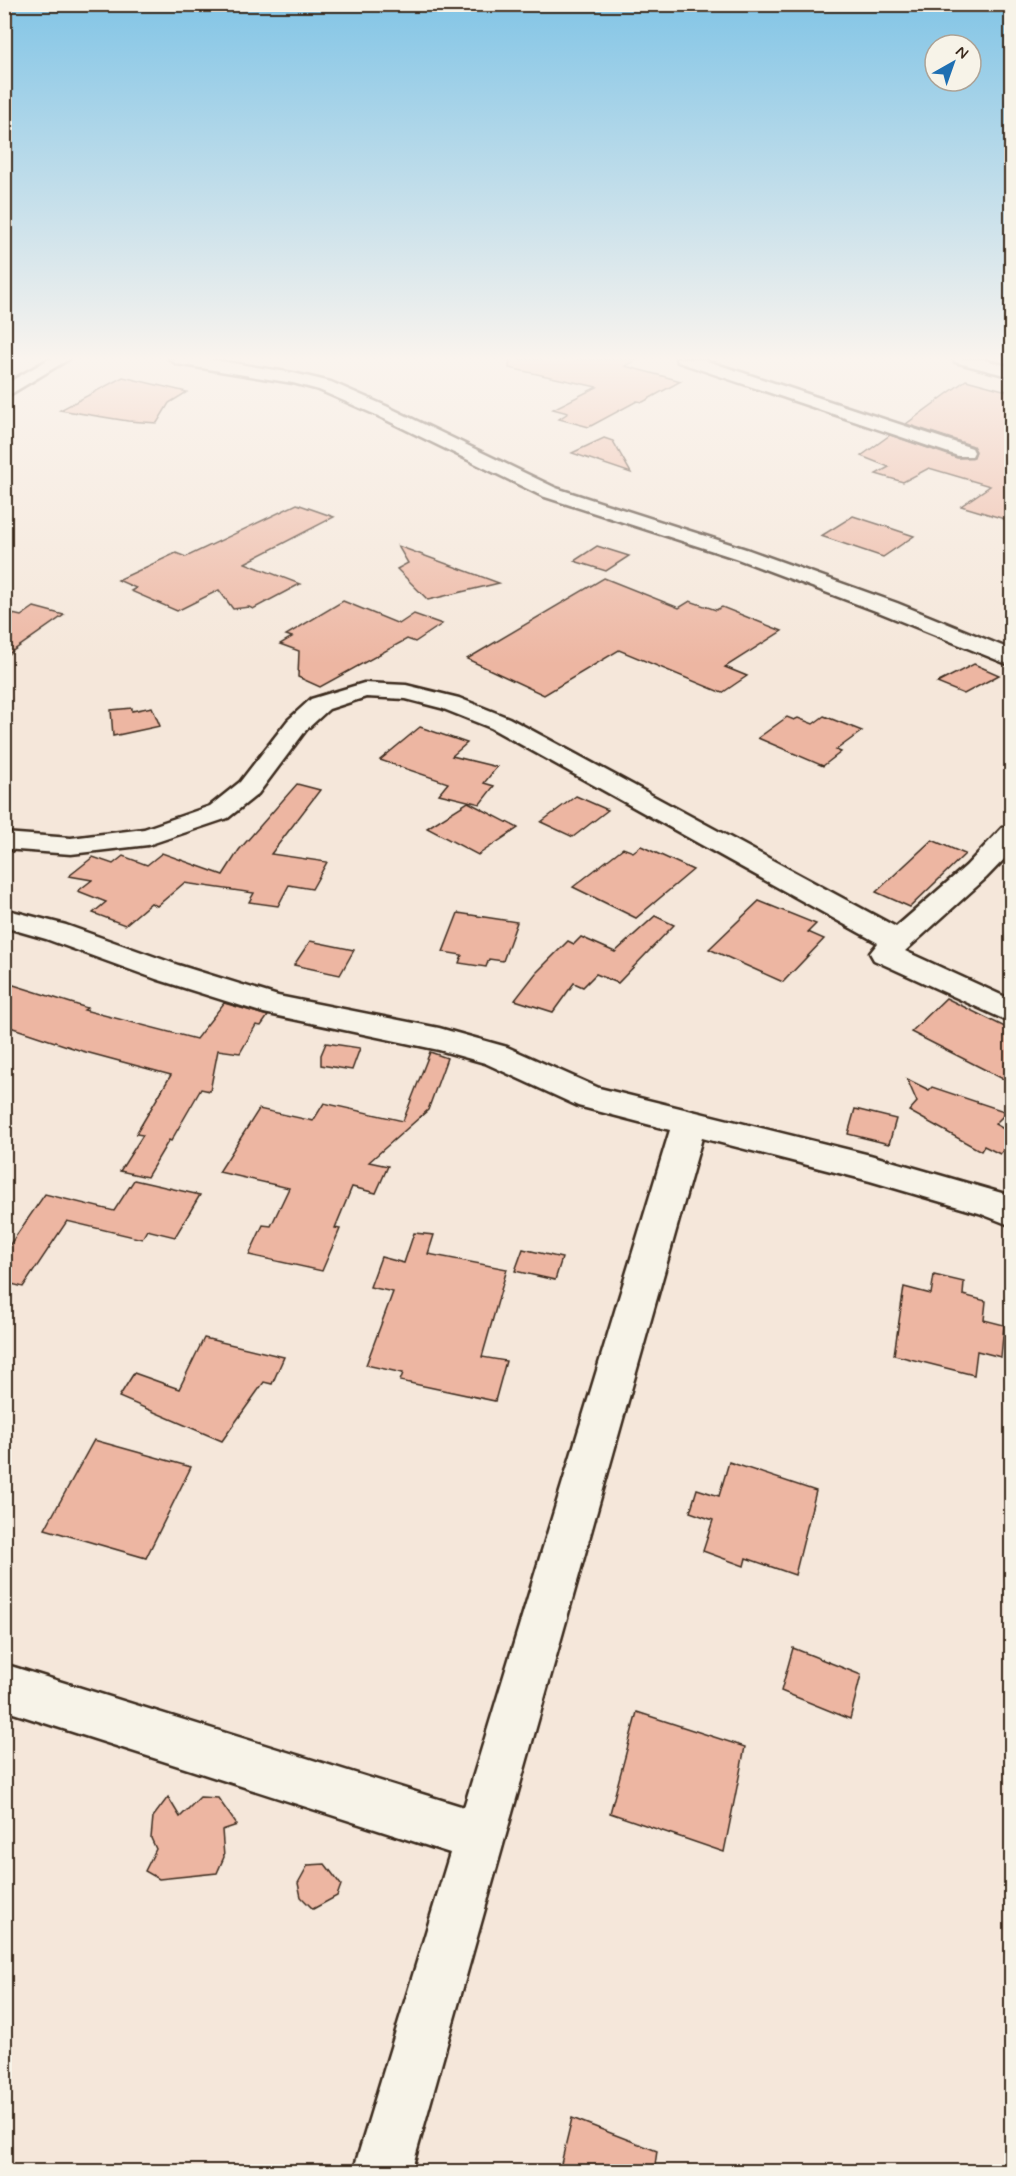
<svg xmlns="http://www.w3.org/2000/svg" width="1016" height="2176" viewBox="0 0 1016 2176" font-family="Mynerve,sans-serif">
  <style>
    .building { fill: #edb6a2; stroke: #3b2a1e; stroke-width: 1.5 }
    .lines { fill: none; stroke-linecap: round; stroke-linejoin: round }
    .minor-casing { stroke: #3b2a1e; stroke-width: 5 }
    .major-casing { stroke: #3b2a1e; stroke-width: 5 }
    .minor { fill: #f7f3e8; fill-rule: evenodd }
    .major { fill: #f7f3e8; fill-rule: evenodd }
  </style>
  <rect width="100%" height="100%" fill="#f5e7da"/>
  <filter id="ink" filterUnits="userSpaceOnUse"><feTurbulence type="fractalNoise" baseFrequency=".0167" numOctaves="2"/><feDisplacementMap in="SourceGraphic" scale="12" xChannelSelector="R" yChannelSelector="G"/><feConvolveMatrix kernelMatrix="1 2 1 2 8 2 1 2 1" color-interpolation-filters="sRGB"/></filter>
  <g filter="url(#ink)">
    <g class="building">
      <path d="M510,359h129l-14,7 56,15 -38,21 -6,-1 -48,26 -30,-8 9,-6 -15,-4 44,-22 -88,-19z"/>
      <path d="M123,377l64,15 -18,11 -12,20 -29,-2 -68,-11z"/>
      <path d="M966,380l45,12v129l-50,-15 29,-20 -61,-18 -26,14 -27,-8 13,-7 -28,-11 29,-21 67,23 17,-1 2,-6 -3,-5 -67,-22z"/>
      <path d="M604,438l9,3 18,32 -59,-20z"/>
      <path d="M297,504l37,13 -89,46 55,21 -47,25 -4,-2 -16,2 -14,-19 -42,21 -46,-20 5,-3 -18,-8 58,-27 10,4z"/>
      <path d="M853,516l31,10 30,10 -31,21 -62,-21z"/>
      <path d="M398,546l101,37 -71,17 -31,-31 11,-6z"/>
      <path d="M597,546l32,10 -23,15 -32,-10z"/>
      <path d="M604,578l75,30 11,-7 26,9 6,-3 60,24 -57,36 22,9 -25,17 -103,-43 -75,45 -77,-36z"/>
      <path d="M343,601l56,23 15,-10 28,10 -27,18 -8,-3 -87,48 -22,-10 1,-26 -19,-7 12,-7 -6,-2z"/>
      <path d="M34,607l30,8 -60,42v-45l17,4z"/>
      <path d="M974,664l25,11 -35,19 -27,-11z"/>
      <path d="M152,707l8,19 -47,10 -2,-26 21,-2v3z"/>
      <path d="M824,716l38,15 -26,19 5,2 -18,14 -65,-28 29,-21 7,3 4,-2 15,6z"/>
      <path d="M420,727l47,16 -15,13 45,11 -13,16 10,3 -14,18 -41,-10 9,-11 -68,-23z"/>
      <path d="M297,784l23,6 -49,64 56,8 -15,27 -23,-4 -11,21 -29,-4 5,-9 -70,-10 -27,23 -6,-3 -26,22 -32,-12 13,-11 -28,-11 14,-11 -23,-4 24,-19 20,7 10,-8 24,9 15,-12 61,22 16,-25z"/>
      <path d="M576,796l32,14 -35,27 -32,-15z"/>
      <path d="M468,802l50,26 -40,27 -51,-27z"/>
      <path d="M932,840l33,14 -55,53 -34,-15z"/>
      <path d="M641,846l52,24 -57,48 -63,-31 50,-39 10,4z"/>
      <path d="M759,901l57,23 -8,8 16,7 -41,43 -74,-33z"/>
      <path d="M458,913l59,9 -14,39 -14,-2 -3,8 -27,-4 3,-8 -19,-3z"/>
      <path d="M655,916l19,9 -56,58 -22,-9 -13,13 -9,-4 -21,29 -38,-12 21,-27 32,-32 6,3 7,-7 34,15z"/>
      <path d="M310,941l44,9 -14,25 -46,-10z"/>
      <path d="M4,982l83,26 -3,2 112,29 28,-36 44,13 -7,10 -5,-1 -16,28 -22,-3 -8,41 -9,-2 -30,52 -2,-1 -22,37 -27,-6 23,-36 -7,-1 35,-59 -89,-24 -78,-26z"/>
      <path d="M946,998l65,32v53l-100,-51z"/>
      <path d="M326,1043l34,5 -8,22 -31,-5v-10z"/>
      <path d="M430,1052l17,6 -19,52 -59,52 19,4 -12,27 -24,-6 -17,41 5,1 -18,42 -73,-16 14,-30 8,1 18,-38 -70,-16 40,-63 54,12 11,-18 79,18z"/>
      <path d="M907,1079l22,11 3,-3 75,25 -12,12 16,9v9l-11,12 -16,-8 -3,5 -72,-40 8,-9z"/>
      <path d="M855,1109l41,10 -7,25 -41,-10z"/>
      <path d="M134,1180l66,15 -25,42 -28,-7 -5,9 -75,-18 -44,66 -19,-5v-29l41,-59 69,17z"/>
      <path d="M414,1233l20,2 -6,19 79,15 -25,88 24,4 -11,40 -95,-20 3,-8 -37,-8 27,-73 -23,-5 11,-30 23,6z"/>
      <path d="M523,1249l39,9 -7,22 -40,-9z"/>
      <path d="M934,1275l30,7 -1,13 23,6 -2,19 20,5 -3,32 -24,-6 -3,24 -80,-20 10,-68 27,7z"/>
      <path d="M204,1338l80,19 -12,27 -8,-2 -42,59 -103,-44 15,-24 45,16z"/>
      <path d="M94,1440l97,27 -45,91 -101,-29z"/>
      <path d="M729,1462l87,29 -21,84 -49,-17 -2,8 -41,-15 10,-31 -23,-8 7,-23 22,7z"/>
      <path d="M793,1648l68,27 -11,44 -69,-28z"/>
      <path d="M637,1712l108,35 -21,105 -114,-39z"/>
      <path d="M168,1797l12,20 20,-20 18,1 19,27 -15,5 2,27 -7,16 -58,6 -14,-8 11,-22 -5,-11 2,-21z"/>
      <path d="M325,1864l16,21 -4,11 -24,13 -12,-12 -3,-14 10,-18z"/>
      <path d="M572,2118l85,33 -3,21h-95z"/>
    </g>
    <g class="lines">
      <g class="minor-casing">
        <g id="minor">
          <path d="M169,359h39l85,14 38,9 55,24 170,82 193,62 148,53 115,47v16l-131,-53 -146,-55 -193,-62 -168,-82 -55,-24 -26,-7 -116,-19z"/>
          <path d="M676,359h25l271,89 2,4 -2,4h-14l-280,-94z"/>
          <path d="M953,359h28l31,8v10l-57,-15z"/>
          <path d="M364,683l42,2 53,13 50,20 387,209 70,-61 36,-38 10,-2v25l-26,27 -81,73 107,49v23l-138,-63 -4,-7 8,-10 -387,-215 -50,-20 -35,-9 -40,-2 -37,12 -23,21 -48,64 -30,24 -80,27 -77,9 -67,-5v-16l67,5 73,-9 66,-23 30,-24 48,-62 23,-21z"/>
          <path d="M4,909l62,16 112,40 100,31 161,32 68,19 92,41 271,67 142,41v30l-33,-13 -109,-32 -168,-43 -291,1034h-58l97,-319 -446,-143v-46l460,143 206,-677 -92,-24 -93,-43 -46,-13 -175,-37 -108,-34 -110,-40 -42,-12z"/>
        </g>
      </g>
      <g class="major-casing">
        <path id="major" d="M49,359h20l-65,39v-13z"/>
      </g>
      <use href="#minor" class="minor"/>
      <use href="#major" class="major"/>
    </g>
  </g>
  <linearGradient id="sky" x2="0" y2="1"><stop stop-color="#83c5e6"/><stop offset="0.54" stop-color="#faf4ee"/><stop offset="1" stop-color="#faf4ee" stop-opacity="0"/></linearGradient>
  <rect width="1016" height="664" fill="url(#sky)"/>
  <rect width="1016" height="2176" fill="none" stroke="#f7f3e8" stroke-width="24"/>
  <rect x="12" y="12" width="992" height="2152" fill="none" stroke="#3b2a1e" stroke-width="2" filter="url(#ink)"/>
  <g transform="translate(953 63) rotate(40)"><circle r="28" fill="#f7f3e8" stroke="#aca397" stroke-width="1.5"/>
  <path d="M0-4.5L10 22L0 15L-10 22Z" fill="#1f6fb2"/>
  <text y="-9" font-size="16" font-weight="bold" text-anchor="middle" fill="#3b2a1e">N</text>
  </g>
</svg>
